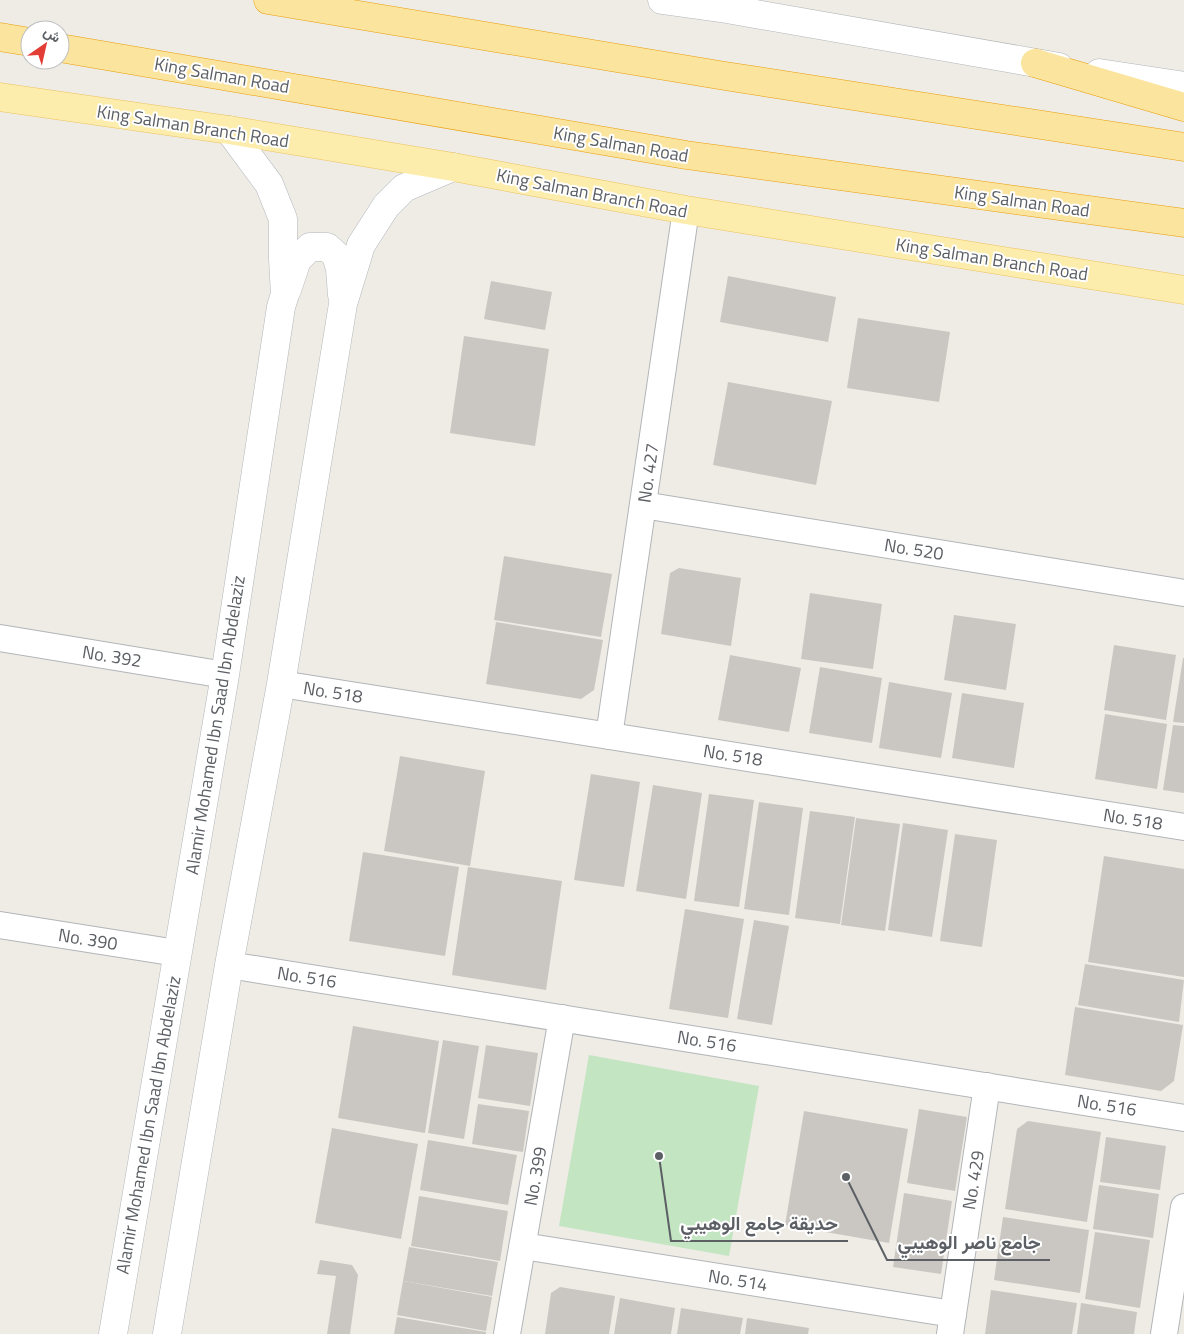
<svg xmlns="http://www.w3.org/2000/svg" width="1184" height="1334" viewBox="0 0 1184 1334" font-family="'Titillium Web',Vazirmatn,sans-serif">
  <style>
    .green { fill: #c3e5c2 }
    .building { fill: #cac7c2 }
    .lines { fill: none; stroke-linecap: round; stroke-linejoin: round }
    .minor-casing { stroke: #b2b5b9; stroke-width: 28 }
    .tertiary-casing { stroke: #b2b5b9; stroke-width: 29 }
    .secondary-casing { stroke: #b3b7bc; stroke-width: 29 }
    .primary-casing { stroke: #edc15f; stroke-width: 29 }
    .trunk-casing { stroke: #eb9d08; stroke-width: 29 }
    .minor { stroke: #fff; stroke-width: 26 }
    .tertiary { stroke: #fff; stroke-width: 28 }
    .secondary { stroke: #fff; stroke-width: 28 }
    .primary { stroke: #fcedac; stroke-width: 28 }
    .trunk { stroke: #fae49e; stroke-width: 28 }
    .labels { text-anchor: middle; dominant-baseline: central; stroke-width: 4; stroke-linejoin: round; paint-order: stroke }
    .street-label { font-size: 18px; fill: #5c6065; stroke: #fff }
    .leader { fill: none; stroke: #5c6065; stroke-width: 2 }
    .callout-dot { fill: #5c6065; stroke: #fff; stroke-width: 2 }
    .callout-label { font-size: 19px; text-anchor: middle; font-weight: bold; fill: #5c6065; stroke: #fff; stroke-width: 4; stroke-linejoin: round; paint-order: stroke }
  </style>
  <rect width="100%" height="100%" fill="#eeece5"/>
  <path class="green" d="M589,1055l170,31 -30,170 -170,-30z"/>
  <g class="building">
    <path d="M728,276l108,21 -8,45 -108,-20z"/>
    <path d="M491,281l61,11 -7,38 -61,-11z"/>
    <path d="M858,318l92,14 -11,70 -92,-14z"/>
    <path d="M464,336l85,13 -14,97 -85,-13z"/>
    <path d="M728,382l104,19 -16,84 -103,-20z"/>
    <path d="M504,556l108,18 -11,63 -107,-17z"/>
    <path d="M679,568l62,10 -10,68 -70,-12 9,-61z"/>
    <path d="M810,593l72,11 -9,65 -72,-10z"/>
    <path d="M954,615l62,9 -10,66 -62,-10z"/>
    <path d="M496,622l107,18 -9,50 -13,9 -95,-15z"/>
    <path d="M1114,645l62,10 -10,65 -62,-10z"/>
    <path d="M730,655l71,13 -12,64 -71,-12z"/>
    <path d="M1183,658h1v65l-11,-1z"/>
    <path d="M820,667l62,11 -10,65 -63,-10z"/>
    <path d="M889,682l63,11 -11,65 -62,-10z"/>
    <path d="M962,693l62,10 -10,65 -62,-10z"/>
    <path d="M1105,714l62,10 -10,65 -62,-10z"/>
    <path d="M1173,725l11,1v67l-21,-3z"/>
    <path d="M400,756l85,15 -15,95 -86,-15z"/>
    <path d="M591,774l49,8 -16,105 -50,-7z"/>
    <path d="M653,785l49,8 -16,106 -50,-8z"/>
    <path d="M709,794l45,6 -15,107 -45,-6z"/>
    <path d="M759,802l44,6 -14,107 -45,-6z"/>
    <path d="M810,811l45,6 -15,107 -45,-6z"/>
    <path d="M856,818l44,6 -15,107 -44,-6z"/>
    <path d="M903,823l45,7 -16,107 -44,-7z"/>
    <path d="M955,834l42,6 -15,107 -42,-6z"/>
    <path d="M363,852l96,15 -14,89 -96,-15z"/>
    <path d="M1104,856l80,13v108l-96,-15z"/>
    <path d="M468,867l94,14 -16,109 -94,-15z"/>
    <path d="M685,909l59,10 -16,99 -59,-9z"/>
    <path d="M754,920l35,6 -17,99 -35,-6z"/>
    <path d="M1085,964l99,16 -5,42 -101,-17z"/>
    <path d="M1075,1007l108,18 -9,56 -13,10 -96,-16z"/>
    <path d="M353,1026l86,15 -14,92 -87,-15z"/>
    <path d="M443,1040l36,6 -15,93 -36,-6z"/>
    <path d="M486,1045l52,8 -8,53 -52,-8z"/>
    <path d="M478,1104l51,7 -6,41 -51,-8z"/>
    <path d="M919,1109l48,8 -12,74 -48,-8z"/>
    <path d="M804,1111l104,18 -19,114 -104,-18z"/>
    <path d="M1028,1121l73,11 -14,90 -82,-13 12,-80z"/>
    <path d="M332,1128l86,16 -17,95 -86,-16z"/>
    <path d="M1106,1137l60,9 -6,44 -60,-8z"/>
    <path d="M428,1140l89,15 -9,50 -88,-15z"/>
    <path d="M1099,1185l60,9 -6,44 -60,-9z"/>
    <path d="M904,1193l48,8 -11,73 -48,-7z"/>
    <path d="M419,1196l89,15 -8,50 -89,-15z"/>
    <path d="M1003,1217l86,13 -9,63 -86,-13z"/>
    <path d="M1095,1232l55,8 -10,68 -55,-9z"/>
    <path d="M409,1247l89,15 -6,34 -89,-15z"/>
    <path d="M320,1260l32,5 6,10 -8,59h-23l9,-58 -19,-2z"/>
    <path d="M403,1281l89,16 -6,34 -89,-16z"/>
    <path d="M560,1287l55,9 -6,38h-64l6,-41z"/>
    <path d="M991,1290l86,13 -5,31h-87z"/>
    <path d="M620,1298l55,10 -4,26h-57z"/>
    <path d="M1081,1303l56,9 -3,22h-57z"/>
    <path d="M681,1308l62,10 -3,16h-63z"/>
    <path d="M397,1317l89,15v2h-92z"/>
    <path d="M747,1318l62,10 -1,6h-63z"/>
  </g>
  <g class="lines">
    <g class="minor-casing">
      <g id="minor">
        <path d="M643,505l541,88"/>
        <path d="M0,638l225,37"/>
        <path d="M281,684l903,143"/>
        <path d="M609,736l77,-526"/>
        <path d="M0,925l177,28"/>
        <path d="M229,965l955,153"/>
        <path d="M523,1246l430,68"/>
        <path d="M507,1334l55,-316"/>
        <path d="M950,1334l37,-248"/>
        <path d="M1164,1334l20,-127"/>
      </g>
    </g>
    <g class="tertiary-casing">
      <g id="tertiary">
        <path d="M662,0l65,9 332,58"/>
        <path d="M1099,73l85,13"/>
      </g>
    </g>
    <g class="secondary-casing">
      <g id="secondary">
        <path d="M287,290l10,-30 13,-13h17l9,8 4,14 2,26"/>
        <path d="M113,1334l112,-659 56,-368 4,-13 -2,-35v-40l-14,-35 -40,-54"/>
        <path d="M167,1334l62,-369 52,-281 62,-380 18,-59 25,-39 18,-18 49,-21"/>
      </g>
    </g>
    <g class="primary-casing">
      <path id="primary" d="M0,97l229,33 224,37 233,43 498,80"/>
    </g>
    <g class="trunk-casing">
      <g id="trunk">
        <path d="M268,0l457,76 459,71"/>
        <path d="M0,37l30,5"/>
        <path d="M60,48l626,107 498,68"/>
        <path d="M1035,63l149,44"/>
      </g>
    </g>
    <use href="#minor" class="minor"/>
    <use href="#tertiary" class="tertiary"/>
    <use href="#secondary" class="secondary"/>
    <use href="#primary" class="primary"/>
    <use href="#trunk" class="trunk"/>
  </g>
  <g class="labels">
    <g class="street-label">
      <text transform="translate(222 75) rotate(10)">King Salman Road</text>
      <text transform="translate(193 126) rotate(9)">King Salman Branch Road</text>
      <text transform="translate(621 144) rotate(10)">King Salman Road</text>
      <text transform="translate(592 193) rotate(11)">King Salman Branch Road</text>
      <text transform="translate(1022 201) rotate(8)">King Salman Road</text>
      <text transform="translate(992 259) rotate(9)">King Salman Branch Road</text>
      <text transform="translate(648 473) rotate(-82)">No. 427</text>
      <text transform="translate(914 549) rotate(9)">No. 520</text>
      <text transform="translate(112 656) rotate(9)">No. 392</text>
      <text transform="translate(333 692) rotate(9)">No. 518</text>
      <text transform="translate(215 725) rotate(-81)">Alamir Mohamed Ibn Saad Ibn Abdelaziz</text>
      <text transform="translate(733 755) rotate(9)">No. 518</text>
      <text transform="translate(1133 819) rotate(9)">No. 518</text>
      <text transform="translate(88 939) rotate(9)">No. 390</text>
      <text transform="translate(307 977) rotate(9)">No. 516</text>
      <text transform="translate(707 1041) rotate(9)">No. 516</text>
      <text transform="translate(1107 1105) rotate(9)">No. 516</text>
      <text transform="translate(148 1125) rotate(-80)">Alamir Mohamed Ibn Saad Ibn Abdelaziz</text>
      <text transform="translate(535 1176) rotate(-80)">No. 399</text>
      <text transform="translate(973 1180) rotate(-81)">No. 429</text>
      <text transform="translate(738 1280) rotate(9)">No. 514</text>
    </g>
  </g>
  <path class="leader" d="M659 1156L671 1241H848M846 1177L887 1260H1050"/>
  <g class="callout-dot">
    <circle cx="659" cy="1156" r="5"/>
    <circle cx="846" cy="1177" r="5"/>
  </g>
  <g class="callout-label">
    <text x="759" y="1230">حديقة جامع الوهيبي</text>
    <text x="969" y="1249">جامع ناصر الوهيبي</text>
  </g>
  <g transform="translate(45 45) rotate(34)"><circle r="24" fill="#ffffff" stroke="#bebfc1"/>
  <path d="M0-4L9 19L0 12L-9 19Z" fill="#e33e36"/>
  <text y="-8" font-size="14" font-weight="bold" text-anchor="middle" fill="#5c6065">ش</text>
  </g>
</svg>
